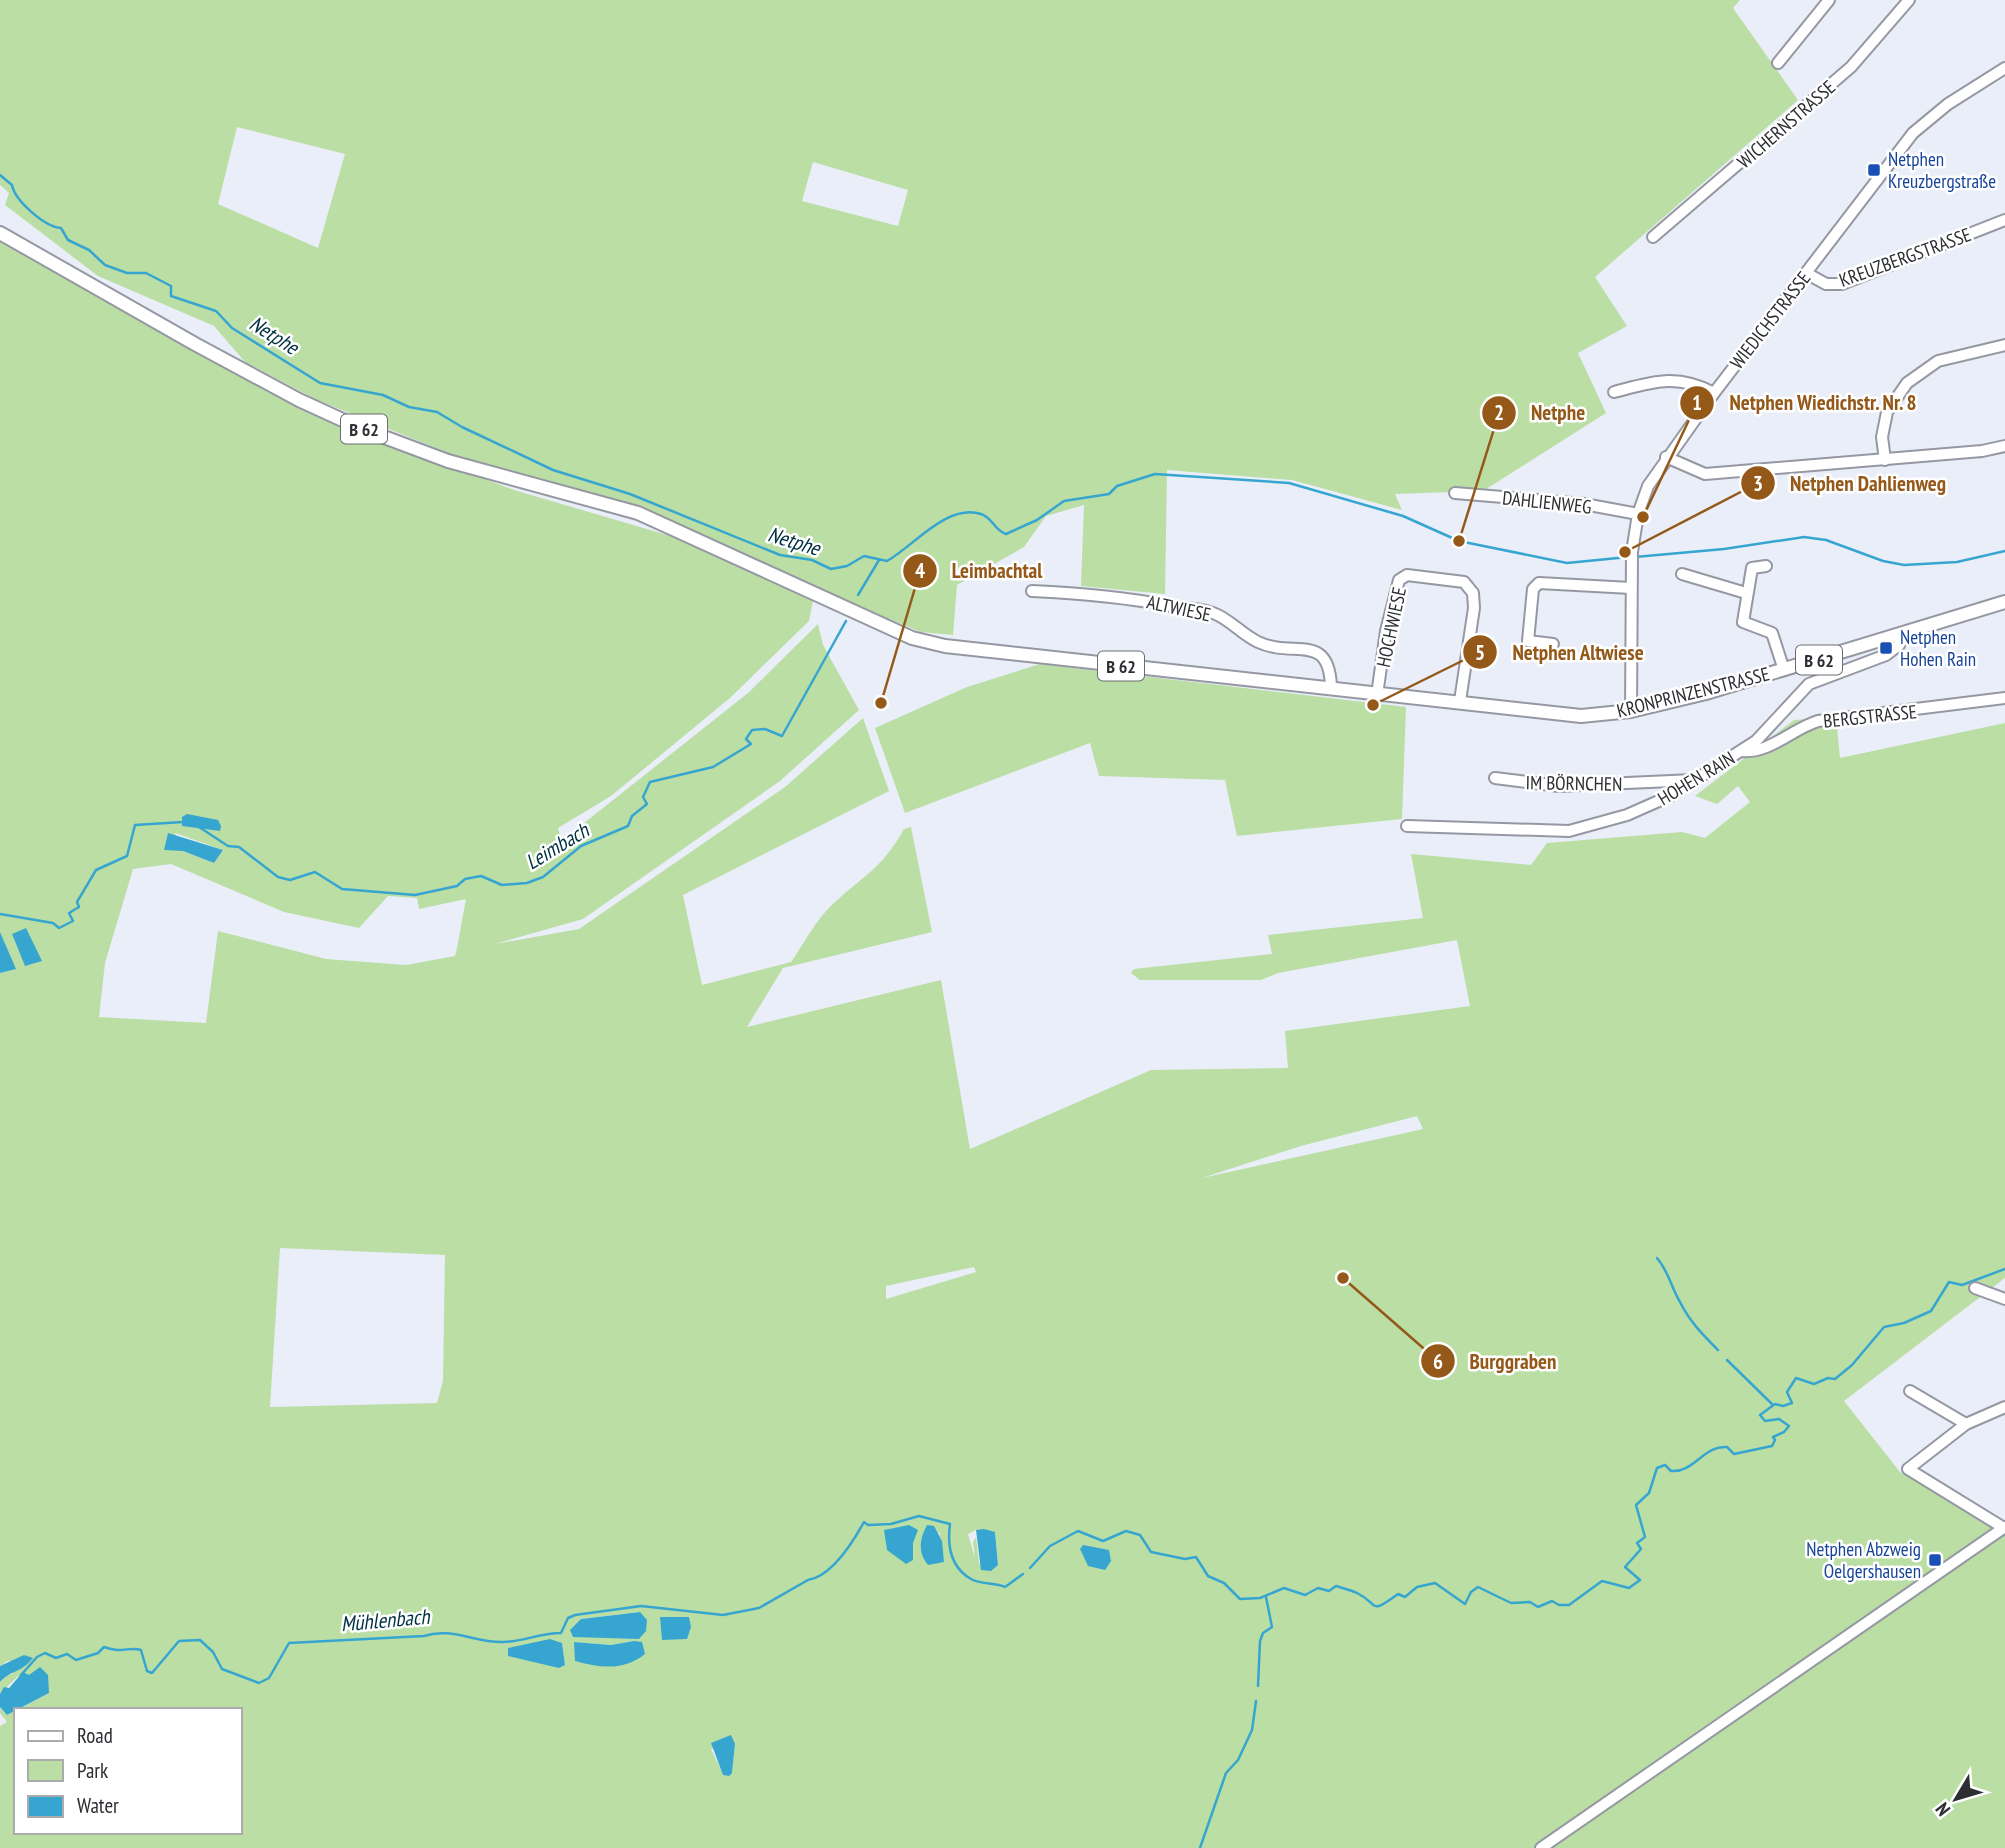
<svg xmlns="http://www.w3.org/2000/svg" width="2005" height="1848" viewBox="0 0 2005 1848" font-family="'PT Sans Narrow',sans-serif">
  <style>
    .green { fill: #bbdea5; fill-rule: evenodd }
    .water { fill: #36a6d0 }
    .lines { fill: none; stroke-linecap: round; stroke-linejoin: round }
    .stream { stroke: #36a6d0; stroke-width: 2.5 }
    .minor-casing { stroke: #9598a2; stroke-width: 14 }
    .major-casing { stroke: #9598a2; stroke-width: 16 }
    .minor { stroke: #fff; stroke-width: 10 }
    .major { stroke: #fff; stroke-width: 12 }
    .transit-dot { fill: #1a4fb4; stroke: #fff; stroke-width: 2.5 }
    .labels { text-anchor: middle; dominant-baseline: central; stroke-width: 5; stroke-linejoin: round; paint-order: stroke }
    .shield { fill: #fff; stroke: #6b6d70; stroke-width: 2 }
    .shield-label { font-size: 18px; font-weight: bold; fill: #2c2e32 }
    .street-label { font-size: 19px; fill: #2c2e32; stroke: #fff }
    .transit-label { font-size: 19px; fill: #164399; stroke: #fff; text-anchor: start }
    .water-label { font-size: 21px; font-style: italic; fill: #003142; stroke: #fff }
    .leader { fill: none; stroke: #945919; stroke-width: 2.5 }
    .callout-dot { fill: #945919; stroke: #fff; stroke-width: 2.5 }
    .mark-label { font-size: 21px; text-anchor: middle; font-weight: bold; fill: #fff }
    .callout-label { font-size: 21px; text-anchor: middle; font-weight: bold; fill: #945919; stroke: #fff; stroke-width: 5; stroke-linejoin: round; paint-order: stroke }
  </style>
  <rect width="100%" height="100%" fill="#eaeef9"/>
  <g class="green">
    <path d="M0,0h1740l-7,8 65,92 -203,177 32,49 -49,27 28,60 -123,78 -88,3 7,16 -110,-30 -125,-10 -2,124 -84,-8 3,-81 -38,11 -22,31 -67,38 -4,50 -32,-3 -69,-28 -230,-103 -159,-42 -148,-60 -70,-37 -31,-36 -116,-50 -93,-71 4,-12 -9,-8zM237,127l108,27 -27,94 -100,-44zM813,162l95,28 -10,36 -96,-25z"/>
    <path d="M0,238l323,180 191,72 177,52 122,59 -4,20 -79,77 -119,98 -53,32 3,10 13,-7 174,-138 70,-69 5,21 36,65 -79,71 -197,138 -88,25 84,-15 206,-142 78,-69 26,73 -206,104 19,90 89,-23c12,-17 23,-39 38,-54 32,-32 51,-36 75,-79l7,-2 21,105 -149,36 -36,59 194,-47 29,169 181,-79 137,-2 -3,-37 185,-25 -13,-66 -179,33 -17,7h-121l-9,-7 3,-4 138,-15 -4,-19 155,-17 -12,-64 120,11 16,-22 135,-11 23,6 45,-36 -12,-16 -21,18 -22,-8 99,-76 42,-3 4,41 165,-35v555l-161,123 56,71 105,60v316h-2005v-122l7,-4 -7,-9v-6l7,8 9,-5v122h224v-122h-223l32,-17 -3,-13 -17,-5 -12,2 -17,17v-12l6,-8h7l-4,-14 -9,6v-693l15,-4 -15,-37zM175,833l48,17 -9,13 -31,-12zM171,864l113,48 75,16 29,-32 29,2 2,11 47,-10 -9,49 -2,8 -49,9 -80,-6 -108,-28 -12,92 -107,-6 6,-54 28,-94zM1417,1116l6,13 -221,49 99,-32zM280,1248l165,7 -2,126 -6,22 -167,4zM974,1267l2,5 -90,27v-13zM976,1530l19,2 3,33 -19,-2 -3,-26 -3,5 2,16 -7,-24zM939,1532l5,30 -24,-14zM639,1612v27l-18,-2 -40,-18zM634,1641l-43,24 -17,-23 37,3zM562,1643l3,22 -57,-9v-8zM735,1744l-3,29 -9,1 -12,-25z"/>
    <path d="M1040,664l366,43 -4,112 -165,17 -12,-56 -126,-4 -9,-33 -185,70 -30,-85 92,-41z"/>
  </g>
  <g class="water">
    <path d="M187,814l31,6 3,6 -1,5 -38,-5v-9z"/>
    <path d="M168,833l55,17 -9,13 -31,-12 -19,-1z"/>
    <path d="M26,928l16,33 -17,5 -13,-32z"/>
    <path d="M0,932l16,37 -16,4z"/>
    <path d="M909,1525l9,5 -5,13v17l-7,4 -19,-14 -3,-20z"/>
    <path d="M927,1525l7,1 8,15 2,21 -16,3c-11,-13 -8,-27 -1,-40z"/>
    <path d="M984,1529l11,3 3,33 -7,6 -10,-1 -5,-40z"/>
    <path d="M1083,1545l26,5 2,11 -6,9 -17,-4 -8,-17z"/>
    <path d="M640,1612l7,8 -1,11 -7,8 -66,-2 -3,-7 11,-11z"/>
    <path d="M660,1617h29l2,10 -4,12 -25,1z"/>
    <path d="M550,1639l12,4 3,22 -6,3 -51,-12v-8z"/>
    <path d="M634,1641l8,1 3,12c-21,17 -45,14 -70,7l-1,-19 37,3z"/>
    <path d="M24,1655l9,3c-13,16 -23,12 -33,24v-16z"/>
    <path d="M40,1667l8,8 1,18 -42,22 -7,-8v-13l4,-7 5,1 14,-16 6,3z"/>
    <path d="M731,1735l4,9 -3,29 -3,3 -6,-1 -12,-32z"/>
  </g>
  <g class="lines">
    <g class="stream">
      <path d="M0,175l12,10c3,16 33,42 49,43l7,12 21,10 16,15 22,8h19l25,13v10l45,15 16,17 88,55 63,12 26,12 28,5 25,15 91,43 77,24 150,61 32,5 19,9 16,-3 17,-10 23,5c27,-15 60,-58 94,-47 12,4 13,16 25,20l31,-14 27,-19 45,-7 8,-8 38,-12 134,9 114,33 56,25 108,22 61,-6"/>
      <path d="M1635,557l89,-8 80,-12 22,3 57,21 21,4 53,-3 48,-11"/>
      <path d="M858,595l21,-35"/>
      <path d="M199,827l29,19 11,1 39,30 12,3 25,-8 27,17 73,6 42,-9 8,-7 16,-3 21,9 25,-2 16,-6 38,-31 47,-20 4,-10 15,-12 -4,-7 7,-15 63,-15 38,-23 -5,-5 6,-9 13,-1 17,7 64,-115"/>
      <path d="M0,914l53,9 6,5 14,-7 -4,-8 10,-6 -2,-5 19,-32 31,-14 8,-31 48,-3"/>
      <path d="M1657,1258c12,14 14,29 23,44 10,20 23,33 38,48"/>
      <path d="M1727,1360l45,44"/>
      <path d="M1030,1568l20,-22 28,-15 25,10 23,-10 14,4 11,17 34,7 11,-2 12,19 16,7 16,16 20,-1 24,-10 21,7 13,-7 11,3 7,-5c6,2 15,4 21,7 23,11 11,23 41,1l7,3 12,-10 18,-4 30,21 6,-12 7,-5 33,16 19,-1 8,5 14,-6 7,4h10l33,-24 27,7 11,-8 -15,-13 16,-18 -4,-6 8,-6 -9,-32 13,-12 8,-25 8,-3 6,6c23,2 33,-26 56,-24l7,7 38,-8 3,-6 -2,-3 11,-5 5,-6 -10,-7 -14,2 -5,-6 15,-11 8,2 9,-3 -5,-11 9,-14 18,6 14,-6 7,1 17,-14 32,-38 20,-4 27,-12 18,-29 13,3 43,-16"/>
      <path d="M21,1675l16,-18 8,-4 11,5 11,-4 9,6 22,-7 6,-6c19,7 24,-1 37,3l6,21 5,2 27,-32 21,-1 13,12 9,17 37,14 10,-5 20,-35 135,-7c26,-9 50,6 77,6 19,1 37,-9 60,-9l7,-15 7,-3 66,-9 82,9 36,-7 49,-28c24,-4 45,-38 56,-58l4,3 23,-1 28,-8 31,8c-3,22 0,43 21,55 10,6 24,3 34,8l18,-13"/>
      <path d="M1258,1686l2,-45 3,-8 9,-6 -6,-30"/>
      <path d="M1200,1848l26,-75 12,-13 14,-30 4,-29"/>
    </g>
    <g class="minor-casing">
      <g id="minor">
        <path d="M1778,63l51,-63"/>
        <path d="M1653,237l198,-170 58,-67"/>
        <path d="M1806,273l20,11h16l163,-64"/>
        <path d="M1614,392c39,-10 62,-19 100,1"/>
        <path d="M1666,457l39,17 277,-23 23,-5"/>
        <path d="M1885,460l-3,-23 5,-25 20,-29 31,-22 67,-16"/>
        <path d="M1455,493l129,11 54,10"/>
        <path d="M1766,566l-14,2 -9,54 29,11 12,37"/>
        <path d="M1682,574l64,19"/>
        <path d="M1032,591c47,2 92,6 138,15 14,2 30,2 43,7 17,6 28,21 45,29 36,17 71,-11 73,45"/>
        <path d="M1553,644l-25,-3 5,-52 6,-6 92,5"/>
        <path d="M1377,695l9,-64 13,-51 8,-5 57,7 9,11 1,15 -14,93"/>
        <path d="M1631,711l1,-159 6,-38 10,-28 66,-93 199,-260 35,-29 57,-36"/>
        <path d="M1742,751c27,3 50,-22 76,-30l187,-23"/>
        <path d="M1495,778l64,8 135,-6"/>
        <path d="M1407,826l162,5 58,-16 43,-19 86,-55 53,-57 77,-29 13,-10 5,-10"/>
        <path d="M1975,1288l30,11"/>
        <path d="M1910,1391l56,33"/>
        <path d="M2004,1528l-96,-59 58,-45 39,-17"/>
        <path d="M1541,1848l464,-321"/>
      </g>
    </g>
    <g class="major-casing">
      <path id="major" d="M0,233l195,111 104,56 61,28 88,33 190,52 274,125 33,8 636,70 50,-5 75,-18 299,-91"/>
    </g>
    <use href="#minor" class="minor"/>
    <use href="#major" class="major"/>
  </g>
  <g class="transit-dot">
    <rect x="1867" y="163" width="14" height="14" rx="3.5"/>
    <rect x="1879" y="641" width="14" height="14" rx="3.5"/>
    <rect x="1928" y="1553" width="14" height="14" rx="3.5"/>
  </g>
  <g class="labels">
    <g class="shield">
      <rect x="341" y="414.5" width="46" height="29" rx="5"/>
      <rect x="1796" y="645.5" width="46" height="29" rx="5"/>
      <rect x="1098" y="651.5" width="46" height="29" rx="5"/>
    </g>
    <g class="shield-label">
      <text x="364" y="429">B 62</text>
      <text x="1819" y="660">B 62</text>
      <text x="1121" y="666">B 62</text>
    </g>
    <g class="street-label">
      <text transform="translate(1786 124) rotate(-41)">WICHERNSTRASSE</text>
      <text transform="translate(1905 257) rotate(-20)">KREUZBERGSTRASSE</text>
      <text transform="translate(1770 320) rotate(-52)">WIEDICHSTRASSE</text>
      <text transform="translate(1547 502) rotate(6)">DAHLIENWEG</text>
      <text transform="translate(1179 608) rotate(12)">ALTWIESE</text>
      <text transform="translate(1391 627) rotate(-78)">HOCHWIESE</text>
      <text transform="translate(1693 692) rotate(-14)">KRONPRINZENSTRASSE</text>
      <text transform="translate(1870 716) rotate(-6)">BERGSTRASSE</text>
      <text transform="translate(1696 778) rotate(-31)">HOHEN RAIN</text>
      <text transform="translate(1574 783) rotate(1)">IM BÖRNCHEN</text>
    </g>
    <g class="transit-label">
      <text x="1888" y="159">Netphen<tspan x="1888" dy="22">Kreuzbergstraße</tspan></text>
      <text x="1900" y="637">Netphen<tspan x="1900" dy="22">Hohen Rain</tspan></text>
      <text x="1921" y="1549" text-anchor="end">Netphen Abzweig<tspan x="1921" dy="22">Oelgershausen</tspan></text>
    </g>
    <g class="water-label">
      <text transform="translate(274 335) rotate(32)">Netphe</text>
      <text transform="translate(794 541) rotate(17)">Netphe</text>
      <text transform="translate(557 846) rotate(-31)">Leimbach</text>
      <text transform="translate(385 1620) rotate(-5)">Mühlenbach</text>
    </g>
  </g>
  <path class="leader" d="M1643 517L1697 403M1459 541L1499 413M1625 552L1758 483M881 703L920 571M1373 705L1480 652M1343 1278L1438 1361"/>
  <g class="callout-dot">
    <circle cx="1643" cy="517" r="7"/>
    <circle cx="1459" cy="541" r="7"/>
    <circle cx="1625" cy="552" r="7"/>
    <circle cx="881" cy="703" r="7"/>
    <circle cx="1373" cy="705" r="7"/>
    <circle cx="1343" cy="1278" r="7"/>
    <circle cx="1697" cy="403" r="18"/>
    <circle cx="1499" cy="413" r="18"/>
    <circle cx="1758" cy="483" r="18"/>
    <circle cx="920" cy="571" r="18"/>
    <circle cx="1480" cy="652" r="18"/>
    <circle cx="1438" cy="1361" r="18"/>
  </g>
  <g class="mark-label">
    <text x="1697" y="410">1</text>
    <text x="1499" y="420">2</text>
    <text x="1758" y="491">3</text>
    <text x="920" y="578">4</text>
    <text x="1480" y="660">5</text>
    <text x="1438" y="1369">6</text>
  </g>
  <g class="callout-label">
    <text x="1823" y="410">Netphen Wiedichstr. Nr. 8</text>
    <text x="1558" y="420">Netphe</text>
    <text x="1868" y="491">Netphen Dahlienweg</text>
    <text x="997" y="578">Leimbachtal</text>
    <text x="1578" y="660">Netphen Altwiese</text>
    <text x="1513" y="1369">Burggraben</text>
  </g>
  <rect x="14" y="1708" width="228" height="126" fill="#ffffff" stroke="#ababad" stroke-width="2"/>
  <rect x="28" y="1731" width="35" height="10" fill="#ffffff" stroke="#ababad" stroke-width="2"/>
  <text x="77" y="1743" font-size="21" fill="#2c2e32">Road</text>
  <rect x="28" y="1760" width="35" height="21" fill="#bbdea5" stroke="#ababad" stroke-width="2"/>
  <text x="77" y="1778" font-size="21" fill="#2c2e32">Park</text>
  <rect x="28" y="1796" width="35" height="21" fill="#36a6d0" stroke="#ababad" stroke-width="2"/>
  <text x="77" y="1813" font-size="21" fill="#2c2e32">Water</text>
  <g transform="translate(1956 1799) rotate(232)" stroke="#ffffff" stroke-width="5" paint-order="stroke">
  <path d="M0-5L12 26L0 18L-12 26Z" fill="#2c2e32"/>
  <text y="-10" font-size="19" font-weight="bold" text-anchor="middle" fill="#2c2e32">N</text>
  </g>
</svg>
